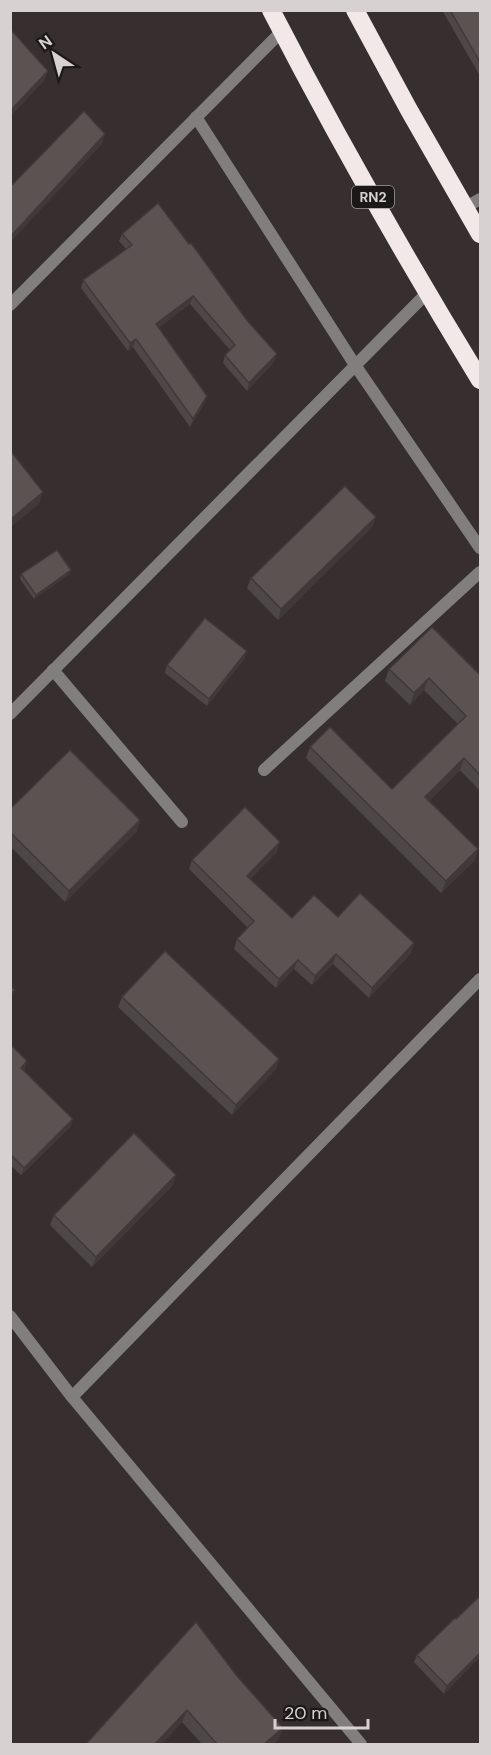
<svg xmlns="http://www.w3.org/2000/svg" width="491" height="1755" viewBox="0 0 491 1755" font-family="'DM Sans',sans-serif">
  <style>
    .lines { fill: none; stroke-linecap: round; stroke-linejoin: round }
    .lane { stroke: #827e7d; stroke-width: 12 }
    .street { stroke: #827e7d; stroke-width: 12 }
    .highway { stroke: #f2e8e7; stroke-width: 18 }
    .wall { fill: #4e4747 }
    .shaded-wall { fill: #403939 }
    .building { fill: #5b5252; stroke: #403939; stroke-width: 1.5 }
    .labels { text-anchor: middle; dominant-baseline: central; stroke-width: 4.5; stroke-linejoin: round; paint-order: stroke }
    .shield { fill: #1c1818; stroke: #9f9a9a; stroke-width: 1.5 }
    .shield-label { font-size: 14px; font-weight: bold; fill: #d7d2d1 }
  </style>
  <rect width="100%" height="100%" fill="#372f2f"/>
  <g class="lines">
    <g class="lane">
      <path d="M196,117l159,248 125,183"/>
      <path d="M10,305l272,-274"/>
      <path d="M53,670l129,152"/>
      <path d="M10,714l417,-421"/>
      <path d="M264,770l216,-198"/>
      <path d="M10,1316l62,81 289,347"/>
      <path d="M72,1397l408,-418"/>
    </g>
    <path class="street" d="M466,207l14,-8"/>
    <g class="highway">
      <path d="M271,10c65,126 135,249 209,370"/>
      <path d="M355,10l54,100 71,124"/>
    </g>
  </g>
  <g class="wall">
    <path d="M442,10h38v66z"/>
    <path d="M122,234l152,128 -27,29 -24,-28 2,-8 5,-5 -40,-46 -32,24 49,68 -3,8 -14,23 -57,-80 -5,4 -47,-63 2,-8 43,-31 -7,-8z"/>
    <path d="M376,517l-4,10 -94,93 -31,-32 4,-10z"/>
    <path d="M71,570l-2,4 -35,25 -14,-20 1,-5z"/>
    <path d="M247,651l-3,8 -37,47 -42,-33 2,-8z"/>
    <path d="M389,669l91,6v116l-20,-21 -31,31 49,48 -4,12 -33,32 -135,-135 4,-11 82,42 66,-65 -34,-34 -14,15 -25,-24z"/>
    <path d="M10,809l130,11 -3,11 -72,71 -55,-56z"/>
    <path d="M277,852l-27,27 42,39 46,-1 76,26 -3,10 -42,45 -36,-34 -21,21 -18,-16 -18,19 -42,-39 3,-10 11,-11 -59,-59 3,-9z"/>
    <path d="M122,997l157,62 -3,10 -44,46 -114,-108z"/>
    <path d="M10,1044l15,25 -2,1 50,49 -3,8 -49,48 -11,-10z"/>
    <path d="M173,1185l-81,82 -42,-42 4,-10z"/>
    <path d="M480,1596l-36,98 -30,-32 3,-7z"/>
    <path d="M196,1622l83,117 -6,5h-71l-20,-22 -20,22h-76z"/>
  </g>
  <g class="shaded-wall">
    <path d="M48,71l-4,10 -34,36v-6z"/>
    <path d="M105,134l-3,10 -92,99v-6z"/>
    <path d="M193,296l-3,8 -37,28 3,-8z"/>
    <path d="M136,339l-3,8 -5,4 2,-8z"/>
    <path d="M277,354l-3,8 -27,29 2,-8z"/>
    <path d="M207,396l-3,8 -14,23 3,-8z"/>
    <path d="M43,492l-4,12 -29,24v-8z"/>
    <path d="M376,517l-4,10 -94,93 3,-11z"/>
    <path d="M71,570l-2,4 -35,25 2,-4z"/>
    <path d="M247,651l-3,8 -37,47 2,-7z"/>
    <path d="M429,678l-5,12 -14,15 4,-12z"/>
    <path d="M464,758l-4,12 -39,39 4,-12z"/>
    <path d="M140,820l-3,11 -72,71 4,-11z"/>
    <path d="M280,842l-3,10 -34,33 4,-9z"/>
    <path d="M478,849l-4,12 -33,32 5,-12z"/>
    <path d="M414,943l-3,10 -42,45 3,-10z"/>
    <path d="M336,954l-3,10 -21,21 3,-9z"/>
    <path d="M298,960l-4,9 -18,19 3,-9z"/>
    <path d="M15,990l-5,10v-6z"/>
    <path d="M279,1059l-3,10 -44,46 4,-10z"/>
    <path d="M27,1061l-2,8 -7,6 3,-7z"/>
    <path d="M73,1119l-3,8 -49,48 3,-7z"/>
    <path d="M176,1175l-3,10 -81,82 4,-10z"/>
    <path d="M480,1653v4l-36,37 3,-8z"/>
    <path d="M187,1710l-5,12 -20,22h-7z"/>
    <path d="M283,1728l-4,11 -6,5h-9z"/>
  </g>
  <g class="building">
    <path d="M450,10h30v52z"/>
    <path d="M12,31l36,40 -38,40v-79z"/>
    <path d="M84,111l21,23 -95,103v-50z"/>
    <path d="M158,203l31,41 2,-1 55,76 31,35 -28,29 -24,-28 10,-10 -42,-49 -37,28 51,72 -14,23 -57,-80 -6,4 -47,-63 49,-35 -10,-11z"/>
    <path d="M10,450l33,42 -33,28z"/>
    <path d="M345,486l31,31 -95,92 -30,-31z"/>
    <path d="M57,550l14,20 -35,25 -15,-21z"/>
    <path d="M205,618l42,33 -38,48 -42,-34z"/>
    <path d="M432,627l48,48v100l-16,-17 -39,39 53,52 -32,32 -136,-134 20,-20 62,62 74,-73 -37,-38 -15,15 -25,-24z"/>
    <path d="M70,750l70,70 -71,71 -59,-59v-23z"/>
    <path d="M245,807l35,35 -33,34 45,42 22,-23 24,22 22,-24 54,50 -42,45 -36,-34 -21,22 -17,-16 -19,19 -42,-40 17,-18 -62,-61z"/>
    <path d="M165,951l114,108 -43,46 -114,-108z"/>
    <path d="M10,986l5,4 -5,4z"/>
    <path d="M10,1044l17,17 -6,7 52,51 -49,49 -14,-14z"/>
    <path d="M134,1133l42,42 -80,82 -42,-42z"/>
    <path d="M480,1596v57l-33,33 -30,-31 38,-37 1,1z"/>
    <path d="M196,1622l41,54 46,52 -19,16h-47l-30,-34 -32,34h-69z"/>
  </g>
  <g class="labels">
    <rect class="shield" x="352" y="186" width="42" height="22" rx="4.5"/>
    <g class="shield-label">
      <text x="373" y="197">RN2</text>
    </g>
  </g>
  <rect width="491" height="1755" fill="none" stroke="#d7d2d1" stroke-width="24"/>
  <g transform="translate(54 54) rotate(324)" stroke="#1c1818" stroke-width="4.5" paint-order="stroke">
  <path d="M0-4.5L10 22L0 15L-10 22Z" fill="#d7d2d1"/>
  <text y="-9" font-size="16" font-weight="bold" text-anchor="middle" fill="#d7d2d1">N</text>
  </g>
  <path d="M275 1719v9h93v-9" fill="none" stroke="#d7d2d1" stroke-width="3"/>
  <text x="284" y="1719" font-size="18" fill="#d7d2d1" stroke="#1c1818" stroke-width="4.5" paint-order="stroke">20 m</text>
</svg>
